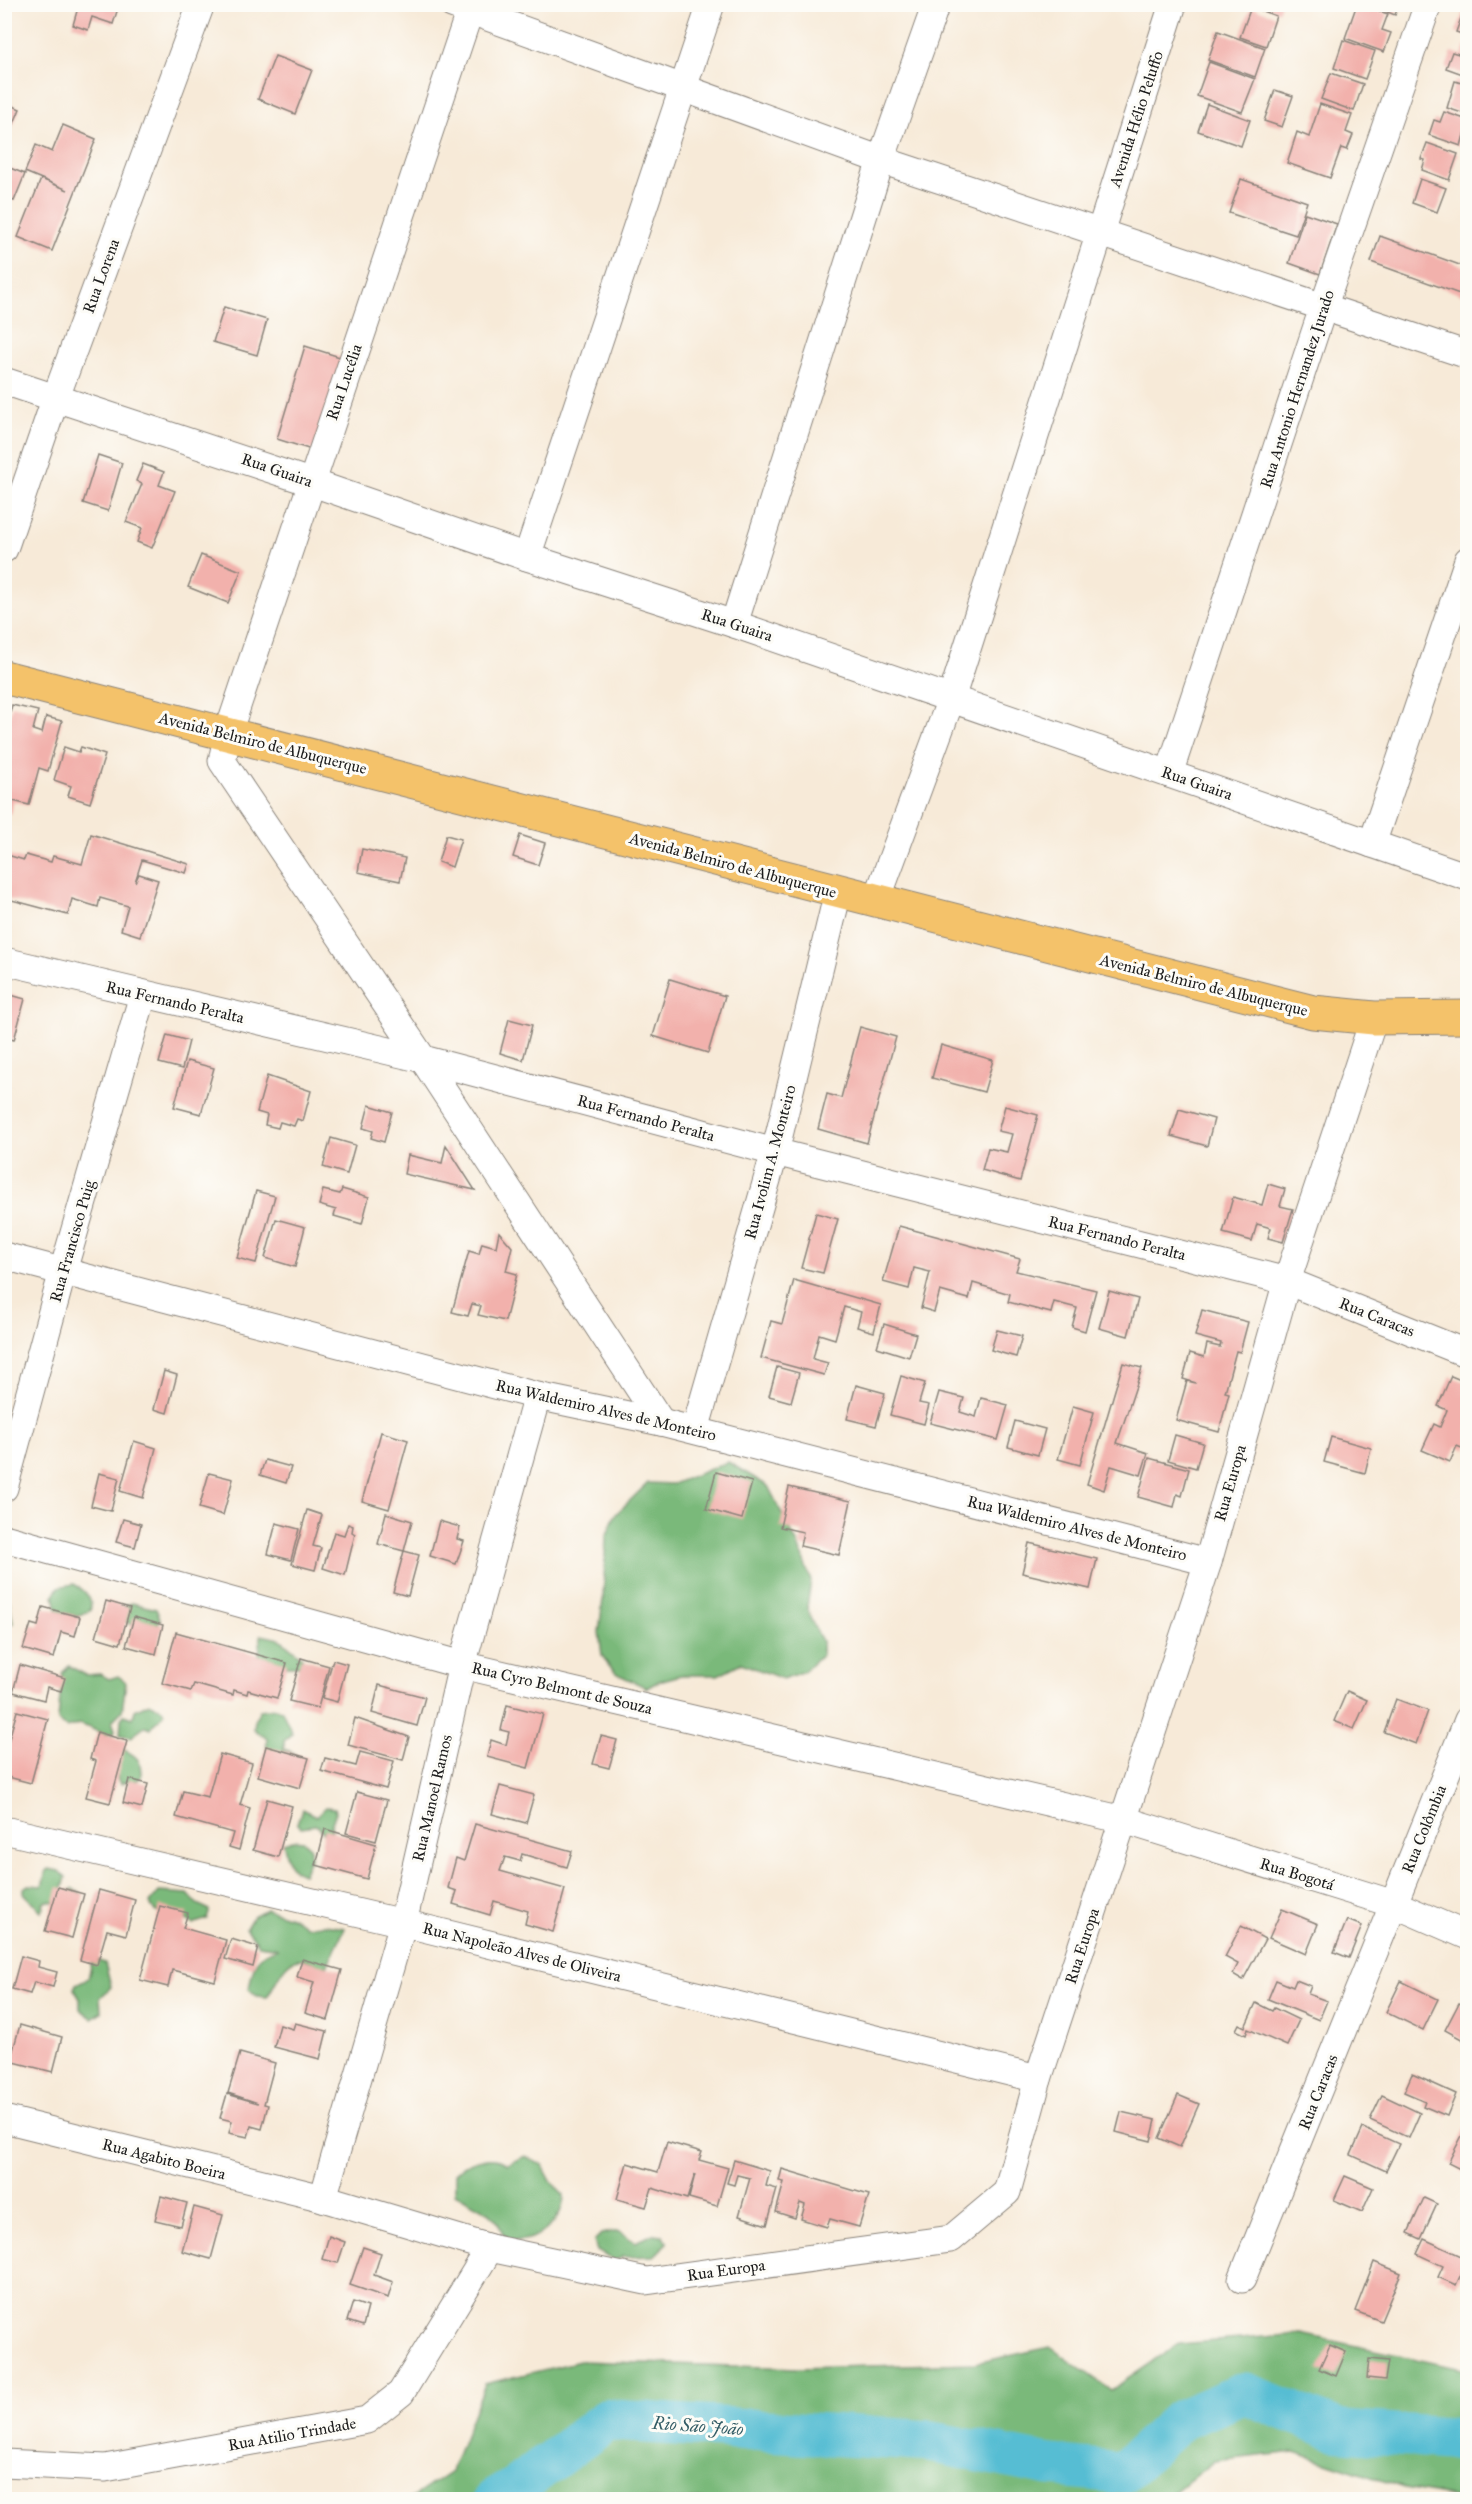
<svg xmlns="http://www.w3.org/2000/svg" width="1472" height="2504" viewBox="0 0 1472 2504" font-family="'IM FELL Great Primer',serif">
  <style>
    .forest { fill: #7ab97a; stroke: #4b6a4b; stroke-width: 1.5 }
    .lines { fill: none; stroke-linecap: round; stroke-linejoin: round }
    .river { stroke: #56bdd3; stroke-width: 42 }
    .building { fill: #f2b1ac }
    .minor-casing { stroke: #8a837a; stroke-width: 29 }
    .major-casing { stroke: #8a837a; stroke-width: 35 }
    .minor { stroke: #fff; stroke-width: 27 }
    .major { stroke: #f4c26a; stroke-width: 33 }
    .labels { text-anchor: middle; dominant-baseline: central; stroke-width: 6; stroke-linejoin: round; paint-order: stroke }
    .street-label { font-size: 16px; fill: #1c1c1c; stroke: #fdfcf7 }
    .water-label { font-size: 18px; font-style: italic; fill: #335c65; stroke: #fdfcf7 }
  </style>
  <rect width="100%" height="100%" fill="#fdfcf7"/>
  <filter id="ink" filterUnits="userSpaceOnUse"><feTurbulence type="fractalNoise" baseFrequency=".0167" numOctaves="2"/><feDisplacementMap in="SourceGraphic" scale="12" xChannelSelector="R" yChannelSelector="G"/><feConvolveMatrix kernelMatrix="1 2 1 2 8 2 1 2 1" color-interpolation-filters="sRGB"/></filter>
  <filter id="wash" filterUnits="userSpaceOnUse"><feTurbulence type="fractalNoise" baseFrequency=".008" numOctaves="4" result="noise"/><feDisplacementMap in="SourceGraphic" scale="24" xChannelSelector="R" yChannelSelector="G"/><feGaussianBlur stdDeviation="1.35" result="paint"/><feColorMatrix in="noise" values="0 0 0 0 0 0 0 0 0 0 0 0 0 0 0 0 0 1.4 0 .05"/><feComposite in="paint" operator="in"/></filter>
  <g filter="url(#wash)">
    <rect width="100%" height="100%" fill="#f7ead8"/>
    <g class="forest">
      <path d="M728,1462l40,24 30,59 13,36 -4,26 4,13 11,21v14l-18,16 -21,8 -42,-16 -23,12h-37l-22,6 -12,7 -30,-14 -9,-9 -6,-10 -3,-23 4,-33 3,-62 9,-22 33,-32 25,1z"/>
      <path d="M74,1584c10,6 20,14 16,27l-14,5 -19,-5 -3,-16 5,-8z"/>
      <path d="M5,1597l4,3 4,23 -5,2c0,12 4,19 -3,30z"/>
      <path d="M132,1603l24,6 4,9 -3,9 -18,2 -14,-8 -1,-15z"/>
      <path d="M261,1635l19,4 22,18 -1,9h-25l-17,-10z"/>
      <path d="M69,1666l17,9 14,-1 9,5 9,-3 8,6 -4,29 -10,10 3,9 -1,4h-10l-24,-10 -14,4 -8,-7 4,-48z"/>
      <path d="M149,1703l13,6 2,4c-4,8 -10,8 -13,15l-5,-2 -15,11 -11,-2 1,-16 3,-4 9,3 2,-8z"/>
      <path d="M275,1708l7,2 10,23 -8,8v8l12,5 -30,-3 1,-12 -13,-10 1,-10 5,-9z"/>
      <path d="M122,1748c15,10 19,8 19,29l-8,6 -4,-3 -9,4c-6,-10 -3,-25 2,-36z"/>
      <path d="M325,1807l10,1 1,4 -5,14 1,4 -9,2 -7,-7 -15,2 -4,-4 5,-14 14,7z"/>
      <path d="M293,1840l10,1 7,6v11l-7,16c-18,-6 -15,-16 -20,-31z"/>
      <path d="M49,1869l10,2 7,6 -4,15 12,-3 8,5 -20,9 -15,-2 -4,2 1,5 -3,4 -17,-19v-5l4,-3 14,1 4,-14z"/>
      <path d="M159,1892l29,2 9,10 13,6 -3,9 -14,5c-5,-2 -9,-8 -13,-9 -10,-4 -26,4 -30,-12z"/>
      <path d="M266,1909l28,9 12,8 19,-1 20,3 -18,38c-11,0 -17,-7 -27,-7 -16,-1 -25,27 -33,38l-10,-1 -8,-7c4,-22 5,-35 29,-41l-19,-3 -13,-17 7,-12z"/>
      <path d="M96,1960l9,3 6,24 -11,11 1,14 -9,6 -12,-9v-10l-6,-10 2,-5 12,-6 4,-16z"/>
      <path d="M525,2156l17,8 9,17 13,14c-1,29 -30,50 -58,45l-9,-19 -7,-8 -35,-20v-20c14,-14 36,-19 53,-9z"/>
      <path d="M610,2232h10l15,10 18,-8 9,1 6,8 -14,13 -31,1 -9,4 -17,-10 -3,-10 7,-7z"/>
      <path d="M1301,2334l166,36v129l-62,-11 -110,-36 -81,9 -48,38 -757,1 42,-29 34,-87 95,-23 218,7 178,-5 74,-16 61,43 68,-46z"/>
    </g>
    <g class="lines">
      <path class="river" d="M494,2500l22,-13 91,-67 319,21 121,24 76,8 57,-53 64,-27 93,37 131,10"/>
    </g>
    <g id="blocks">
      <g class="building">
        <path d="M79,4h38l2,1 -6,19 -21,-7 -4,13 -15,-5z"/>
        <path d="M1261,4h20l-3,7z"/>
        <path d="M1357,4l31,10 -6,16 9,3 -7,19 -39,-14z"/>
        <path d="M1368,4h31l-4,11z"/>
        <path d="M1251,7l25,9 -10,30 -26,-9z"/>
        <path d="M1465,7l3,1v28l-12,-4z"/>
        <path d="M1218,31l47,17 -10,29 -47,-17z"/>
        <path d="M1343,40l32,11 -10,28 -31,-11z"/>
        <path d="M1465,46l3,1v29l-22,-8 6,-16 10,3z"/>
        <path d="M275,56l37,14 -17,44 -37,-15z"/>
        <path d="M1209,62l46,17 -13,33 -45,-16z"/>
        <path d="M1331,73l32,11 -9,27 -33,-12z"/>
        <path d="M1455,81l13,4v30l-21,-7z"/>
        <path d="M1275,90l18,6 -11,31 -18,-6z"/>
        <path d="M4,102l16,7 -11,26 -5,-2z"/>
        <path d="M1207,104l43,16 -9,26 -43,-15z"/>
        <path d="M1320,104l32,11 -6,17 7,3 -6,15 -6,-2 -11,30 -43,-15 10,-31 12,5z"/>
        <path d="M1444,112l24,8 -7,26 -32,-11 5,-15 6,2z"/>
        <path d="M63,125l33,14 -44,112 -34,-14 23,-58 27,11 -43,-18 11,-27 16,7z"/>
        <path d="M1427,143l31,11 -9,26 -27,-10 3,-10 -4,-1z"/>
        <path d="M10,168l15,6 -11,27 -10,-3v-15z"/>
        <path d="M1241,179l66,23 -11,33 -67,-22z"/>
        <path d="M1420,179l26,9 -9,24 -25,-9z"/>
        <path d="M1305,213l32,11 -17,50 -31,-11z"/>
        <path d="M1380,236l88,32 -3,28 -94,-34z"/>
        <path d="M224,307l43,13 -10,35 -44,-13z"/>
        <path d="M305,346l38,12 -28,93 -38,-12z"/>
        <path d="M98,455l24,8 -14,48 -25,-8z"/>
        <path d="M143,464l21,8 -5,13 16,6 -23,57 -15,-6 5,-14 -16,-6 16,-38 -6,-3z"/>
        <path d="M201,555l40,16 -13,32 -40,-16z"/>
        <path d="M12,705l26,6 -5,19 9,3 4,-16 16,4 -14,50 -9,-3 -10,37 -16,-4 -3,13 -5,-2v-78z"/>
        <path d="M64,747l15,5 2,-5 24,8 -15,48 -22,-7 3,-10 -17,-6z"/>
        <path d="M91,834l98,30 -3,9 -44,-13 -7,22 4,-8 19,6 -18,56 -19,-6 7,-24 -28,-8 -2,9 -26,-8 -4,16 -64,-17v-44l20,6 2,-5 25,7 2,-6 29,8z"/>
        <path d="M446,835l15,4 -9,28 -14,-5z"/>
        <path d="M520,835l25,8 -7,22 -25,-8z"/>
        <path d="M362,849l43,9 -5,23 -42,-9z"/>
        <path d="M670,979l55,17 -17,57 -55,-17z"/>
        <path d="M4,993l21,6 -11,41 -10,-3z"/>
        <path d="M509,1019l23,6 -9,35 -23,-7z"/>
        <path d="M860,1027l36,10 -29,106 -49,-14 9,-35 14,4z"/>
        <path d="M167,1035l22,6 -7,28 -23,-6z"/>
        <path d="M941,1045l52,15 -9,32 -52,-14z"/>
        <path d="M187,1061l27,7 -13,46 -27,-7z"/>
        <path d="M267,1076l44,15 -8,30 -6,-2 -3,7 -14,-4 -2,6 -13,-3 2,-10 -10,-3z"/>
        <path d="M369,1105l23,7 -8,30 -13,-4 2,-7 -10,-3z"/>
        <path d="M1005,1106l33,9 -18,66 -38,-11 6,-22 19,4 5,-18 -14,-3z"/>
        <path d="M1179,1109l35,10 -7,27 -36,-10z"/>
        <path d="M331,1138l24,7 -8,29 -24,-7z"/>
        <path d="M446,1145l29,45 -71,-16 4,-19 34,8z"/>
        <path d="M1268,1184l17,5 -5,17 13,3 -10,33 -15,-4 3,-10 -14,-4 -5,17 -29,-8 10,-36 29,8z"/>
        <path d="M342,1189l27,8 -7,27 -28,-8 2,-6 -17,-5 4,-15 17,4z"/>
        <path d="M256,1191l19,5 -19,67 -19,-5z"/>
        <path d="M816,1213l22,6 -15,54 -22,-5z"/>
        <path d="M276,1219l29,8 -10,40 -30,-9z"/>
        <path d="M899,1226l121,33 -4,12 80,19 -11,41 -13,-4 5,-19 -23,-6 -3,11 -43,-11 2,-8 -37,-11 -4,16 -29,-8 -6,21 -13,-4 9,-36 -16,-4 -5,21 -26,-7z"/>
        <path d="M499,1232l13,15 -6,24 11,3 -12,47 -27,-6 3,-9 -9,-2 -4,12 -16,-4 17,-61 10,3 3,-11 14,4z"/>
        <path d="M794,1280l87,25 -7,27 -17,-5 4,-15 -17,-5 -9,32 -16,-5 -6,25 15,4 -4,12 -63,-17 10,-37 11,3z"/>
        <path d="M1109,1291l29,8 -10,37 -29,-8z"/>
        <path d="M1202,1310l46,12 -8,30 -4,-1 -11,41 4,1 -10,39 -43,-12 11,-39 9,2 -13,-4 7,-26 14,4 3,-13 13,3 1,-4 -26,-7z"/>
        <path d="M884,1324l32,10 -7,23 -32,-10z"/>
        <path d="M997,1330l25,6 -6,21 -25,-7z"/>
        <path d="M1123,1363l19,5 -25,75 31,10 -7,22 -30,-9 -7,24 -17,-6z"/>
        <path d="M777,1367l22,6 -8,29 -22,-6z"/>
        <path d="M164,1371l13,4 -10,38 -13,-4z"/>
        <path d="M901,1376l24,7 -6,20 10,2 -5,19 -34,-9z"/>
        <path d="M1451,1376l17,7v62l-2,5 -9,-4 -7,16 -28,-12 12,-26 6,3 7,-17 -9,-4z"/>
        <path d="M856,1385l29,8 -9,33 -29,-7z"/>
        <path d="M939,1392l25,6 -4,14 16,5 5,-19 27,7 -10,35 -68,-17z"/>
        <path d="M1073,1406l21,6 -14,53 -22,-6z"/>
        <path d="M1015,1421l30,8 -7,26 -30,-8z"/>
        <path d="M381,1432l27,8 -19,69 -27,-8z"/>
        <path d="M1175,1435l28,8 -7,25 -28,-8z"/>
        <path d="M1331,1437l40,11 -6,25 -41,-11z"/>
        <path d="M134,1441l22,7 -13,50 -23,-7z"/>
        <path d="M1149,1458l40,11 -7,27 -5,-2 -3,13 -36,-10z"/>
        <path d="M265,1460l26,7 -5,16 -26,-8z"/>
        <path d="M716,1472l36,10 -10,37 -36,-10z"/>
        <path d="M99,1473l20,5 -8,33 -20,-5z"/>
        <path d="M209,1473l24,6 -10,36 -24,-7z"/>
        <path d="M789,1487l62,14 -12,54 -39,-9 3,-14 -23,-5z"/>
        <path d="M307,1510l15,5 -9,31 8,2 -6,22 -23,-6z"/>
        <path d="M386,1513l26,8 -8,30 -26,-7z"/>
        <path d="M123,1519l18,5 -6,23 -19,-5z"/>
        <path d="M439,1521l21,6 -3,12 7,2 -8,23 -26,-8z"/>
        <path d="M276,1523l23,6 -8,31 -23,-6z"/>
        <path d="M348,1524l5,2 -1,6 3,2 -10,41 -22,-7 11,-36 10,3z"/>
        <path d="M1029,1543l68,16 -7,30 -68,-16z"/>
        <path d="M404,1551l15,4 -11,41 -15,-4z"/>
        <path d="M106,1601l24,7 -10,36 -24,-7z"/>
        <path d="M43,1607l37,10 -5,19 -14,-4 -7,26 -31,-9 8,-25 7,2z"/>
        <path d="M134,1617l29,8 -7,29 -30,-8z"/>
        <path d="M176,1632l111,31 -10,35 -29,-8 -1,4 -13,-4 -1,5 -39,-11 -3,7 -29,-8z"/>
        <path d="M301,1658l28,8 -11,42 -29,-7z"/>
        <path d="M333,1660l14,4 -10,38 -15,-4z"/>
        <path d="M20,1665l45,13 -4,13 -14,-4 -3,13 -31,-8z"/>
        <path d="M379,1685l46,12 -8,29 -45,-13z"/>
        <path d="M1347,1691l20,9 -13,29 -20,-8z"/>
        <path d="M1396,1699l32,12 -12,33 -32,-12z"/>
        <path d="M507,1705l36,9 -15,54 -41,-11 4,-17 15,5 3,-13 -8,-2z"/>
        <path d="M17,1711l31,8 -17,64 -27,-7v-31l3,1z"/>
        <path d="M355,1718l54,19 -6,23 -55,-15z"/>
        <path d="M97,1732l30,9 -17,62 -24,-6 10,-36 -6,-2z"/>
        <path d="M601,1736l16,4 -8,28 -16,-4z"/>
        <path d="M266,1746l43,12 -9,30 -42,-12z"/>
        <path d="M360,1752l34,9 -8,28 -65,-18 4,-13 31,8z"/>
        <path d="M220,1754l32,9 -12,42 10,3 -11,42 -10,-3 4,-14 -57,-16 7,-26 25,6z"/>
        <path d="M129,1779l19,5 -6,24 -19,-5z"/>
        <path d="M500,1786l34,9 -8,28 -34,-9z"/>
        <path d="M357,1792l30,8 -11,41 -30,-8z"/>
        <path d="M267,1799l25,7 -14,51 -25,-7z"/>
        <path d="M475,1824l97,27 -5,16 -45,-13 -2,7 -15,-4 -5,14 65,18 -12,43 -28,-8 3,-13 -34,-10 -4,14 -37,-11 4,-13 -9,-3 8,-30 8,3z"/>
        <path d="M325,1829l51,15 -9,35 -51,-14z"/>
        <path d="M58,1887l26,7 -12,44 -27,-7z"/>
        <path d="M99,1890l36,10 -9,35 -19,-5 -10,35 -17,-5z"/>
        <path d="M160,1906l28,7 -5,15 43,12 -11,41 -43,-11 -4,17 -28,-7z"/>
        <path d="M1282,1909l36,15 -12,30 -37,-16z"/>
        <path d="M1347,1920l15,6 -13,32 -15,-6z"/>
        <path d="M1241,1926l24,13 -22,41 -10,-6 5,-10 -13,-7z"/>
        <path d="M231,1939l27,8 -5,20 -28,-8z"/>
        <path d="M21,1956l18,5 -1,6 19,5 -4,15 -19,-5 -4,12 -18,-5z"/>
        <path d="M302,1959l40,11 -14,50 -23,-7 9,-31 -17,-5z"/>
        <path d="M1276,1980l17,7 3,-7 15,6 -3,8 19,7 -8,19 -51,-21z"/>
        <path d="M1401,1981l37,18 -15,31 -37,-18z"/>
        <path d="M1256,2003l16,8 2,-3 25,12 -12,26 -39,-17 -2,6 -10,-5 3,-6 6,3z"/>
        <path d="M1459,2003l9,5 -3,33 -20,-11z"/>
        <path d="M295,2023l32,8 -7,28 -46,-12 6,-22 13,4z"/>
        <path d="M20,2025l42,12 -9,35 -43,-11z"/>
        <path d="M240,2053l35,10 -11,41 4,1 -6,24 -11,-3 -3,11 -19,-4 3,-12 -12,-3 7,-24 31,9 -30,-10z"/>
        <path d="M1412,2074l44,20 -9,22 -24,-10 2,-5 -21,-9z"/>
        <path d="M1178,2095l21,9 -19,43 -21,-9z"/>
        <path d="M1382,2095l38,18 -11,25 -39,-18z"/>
        <path d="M1121,2112l35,8 -5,21 -35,-9z"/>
        <path d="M1468,2124v49l-20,-10z"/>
        <path d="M1363,2128l36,16 -13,27 -35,-16z"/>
        <path d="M667,2142l35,10 -3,8 29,8 -11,38 -28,-8 6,-24 -8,25 -35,-11 -6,19 -29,-8 10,-36 31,9z"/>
        <path d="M734,2160l36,11 -4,15 11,3 -10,36 -28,-9 11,-38 -13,-3 -3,10 -7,-2z"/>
        <path d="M782,2169l87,26 -10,32 -29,-8 -3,8 -26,-8 4,-14 -5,-2 -5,15 -19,-6 8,-30 -5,-1z"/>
        <path d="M1345,2176l28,12 -11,24 -28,-12z"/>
        <path d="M161,2196l26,7 -6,23 -26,-6z"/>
        <path d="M1424,2198l13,6 -16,35 -13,-6z"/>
        <path d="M194,2207l29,8 -12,44 -29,-8z"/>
        <path d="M329,2236l16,6 -7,21 -16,-4z"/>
        <path d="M1424,2239l44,20 -12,26 -18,-8 5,-11 -26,-12z"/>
        <path d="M363,2247l18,6 -7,22 19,7 -5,16 -38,-13z"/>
        <path d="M1374,2262l27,11 -20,48 -26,-10z"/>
        <path d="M353,2302l15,5 -5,19 -16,-5z"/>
        <path d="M1330,2345l16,7 -10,24 -17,-7z"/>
        <path d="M1369,2359l19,2 -3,19 -18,-2z"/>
      </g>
    </g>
  </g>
  <g filter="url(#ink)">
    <use href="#blocks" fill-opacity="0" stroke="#8a837a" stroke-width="1.5"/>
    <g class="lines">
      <g class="minor-casing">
        <g id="minor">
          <path d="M452,4l429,156 587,195"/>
          <path d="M472,4l-244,729 -6,28 201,298 238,363"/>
          <path d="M4,381l306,101 217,75 207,67 734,253"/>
          <path d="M4,549l52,-152 145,-393"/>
          <path d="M527,557l184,-553"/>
          <path d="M734,624l147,-464 55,-156"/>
          <path d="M1169,774l154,-466 105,-304"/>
          <path d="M1372,844l96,-284"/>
          <path d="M876,902l75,-203 222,-695"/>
          <path d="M4,961l419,98 352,93 512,129 181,73"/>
          <path d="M4,1256l533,140 124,26 547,140"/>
          <path d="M695,1430l80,-278 63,-260"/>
          <path d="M4,1488l59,-217 80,-276"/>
          <path d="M4,1538l458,127 662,155 270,84 74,32"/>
          <path d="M4,1830l399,93 635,156"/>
          <path d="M4,2119l319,79 167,50 156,33 305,-42 56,-47 31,-113 170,-517 79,-281 87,-263"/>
          <path d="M323,2198l80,-275 59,-258 75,-269"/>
          <path d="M1242,2279l226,-559"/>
          <path d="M4,2463l101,5 262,-48 34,-27 89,-145"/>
        </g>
      </g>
      <g class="major-casing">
        <path id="major" d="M4,677l1309,335 61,6 94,-1"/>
      </g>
      <use href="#minor" class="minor"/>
      <use href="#major" class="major"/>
    </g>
  </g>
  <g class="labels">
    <g class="street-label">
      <text transform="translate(1136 119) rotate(-72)">Avenida Hélio Peluffo</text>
      <text transform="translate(101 276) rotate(-70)">Rua Lorena</text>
      <text transform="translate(344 382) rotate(-71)">Rua Lucélia</text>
      <text transform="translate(1297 389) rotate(-72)">Rua Antonio Hernandez Jurado</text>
      <text transform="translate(277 470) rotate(19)">Rua Guaira</text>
      <text transform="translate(737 625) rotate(18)">Rua Guaira</text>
      <text transform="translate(263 743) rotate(14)">Avenida Belmiro de Albuquerque</text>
      <text transform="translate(1197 783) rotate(19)">Rua Guaira</text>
      <text transform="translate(733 865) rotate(15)">Avenida Belmiro de Albuquerque</text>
      <text transform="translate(1204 985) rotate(14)">Avenida Belmiro de Albuquerque</text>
      <text transform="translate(175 1002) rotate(13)">Rua Fernando Peralta</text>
      <text transform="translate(646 1118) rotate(15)">Rua Fernando Peralta</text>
      <text transform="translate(770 1162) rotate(-75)">Rua Ivolim A. Monteiro</text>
      <text transform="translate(1117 1238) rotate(14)">Rua Fernando Peralta</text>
      <text transform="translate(72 1241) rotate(-74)">Rua Francisco Puig</text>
      <text transform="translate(1377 1317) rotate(22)">Rua Caracas</text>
      <text transform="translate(606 1410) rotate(13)">Rua Waldemiro Alves de Monteiro</text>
      <text transform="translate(1230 1483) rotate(-74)">Rua Europa</text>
      <text transform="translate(1077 1528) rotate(14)">Rua Waldemiro Alves de Monteiro</text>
      <text transform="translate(562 1688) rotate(13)">Rua Cyro Belmont de Souza</text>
      <text transform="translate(432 1798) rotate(-77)">Rua Manoel Ramos</text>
      <text transform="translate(1424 1829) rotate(-68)">Rua Colômbia</text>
      <text transform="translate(1297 1874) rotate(17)">Rua Bogotá</text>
      <text transform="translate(1082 1946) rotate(-72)">Rua Europa</text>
      <text transform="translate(522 1952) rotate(14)">Rua Napoleão Alves de Oliveira</text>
      <text transform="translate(1318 2092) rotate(-68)">Rua Caracas</text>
      <text transform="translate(164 2159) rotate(14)">Rua Agabito Boeira</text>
      <text transform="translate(726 2270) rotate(-8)">Rua Europa</text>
      <text transform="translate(292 2434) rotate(-10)">Rua Atilio Trindade</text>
    </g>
    <g class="water-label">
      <text transform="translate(698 2426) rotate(4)">Rio São João</text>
    </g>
  </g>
  <rect width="1472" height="2504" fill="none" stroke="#fdfcf7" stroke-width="24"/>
</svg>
